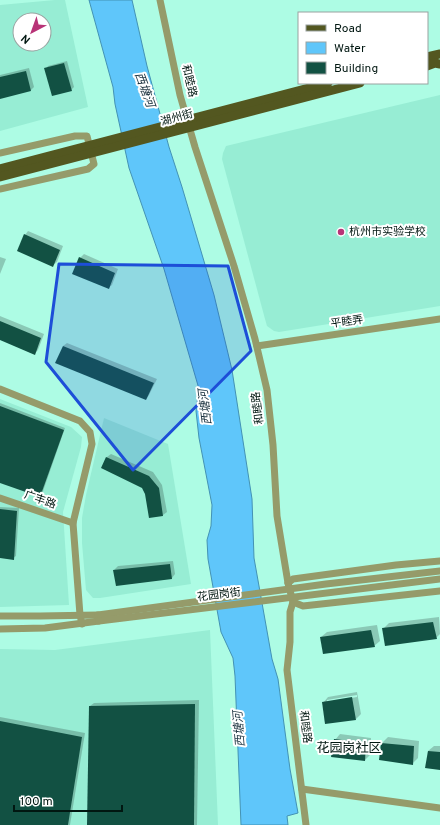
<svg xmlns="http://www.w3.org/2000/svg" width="440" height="825" viewBox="0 0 440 825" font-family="Overpass,'Noto Sans SC',sans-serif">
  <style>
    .built { fill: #97edd4; fill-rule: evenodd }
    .water { fill: #5fc6fa; stroke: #4392b4 }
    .shadow { fill: #0003; fill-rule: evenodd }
    .building { fill: #125143 }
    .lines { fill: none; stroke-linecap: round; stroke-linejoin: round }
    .minor { stroke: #959b6a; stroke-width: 7 }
    .major { stroke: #535720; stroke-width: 9 }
    .minor-bridge { stroke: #959b6a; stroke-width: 7 }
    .major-bridge { stroke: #535720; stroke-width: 9 }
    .marked { fill: #1d4ed8; fill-opacity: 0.2; stroke: #1d4ed8; stroke-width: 3; stroke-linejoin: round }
    .poi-dot { fill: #b83377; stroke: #fff; stroke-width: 1.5 }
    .labels { text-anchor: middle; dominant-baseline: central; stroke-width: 4; stroke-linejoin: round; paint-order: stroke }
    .street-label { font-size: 11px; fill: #011711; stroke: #fff }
    .poi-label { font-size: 11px; fill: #011711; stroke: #fff; text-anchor: start }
    .water-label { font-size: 12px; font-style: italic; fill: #1f3542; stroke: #fff }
    .quarter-label { font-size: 13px; fill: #011711; stroke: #fff }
  </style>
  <rect width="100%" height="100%" fill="#adfce4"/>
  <g class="built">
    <path d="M55,0h10l23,107 -88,24v-126zM20,20h24v24h-24z"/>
    <path d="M440,95v211l-161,26 -5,-1 -7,-5 -2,-7 -43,-160 1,-6 3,-7z"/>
    <path d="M0,399l71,28 11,10 -1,10 -18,65 6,93 -69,2z"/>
    <path d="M104,418l64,26 23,140 -91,14h-7l-7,-8 -4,-47v-25l4,-23z"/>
    <path d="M210,630l8,195h-218v-176l55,1z"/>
  </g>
  <path class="water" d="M89,0h43l15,66 22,81 13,40 32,108 18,75 20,129 2,59 18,101 6,20 12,90 8,44 -11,3 1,9h-47l-6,-149 -2,-18 -12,-26 -13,-73 -1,-19 4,-14 1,-21 -13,-67 -3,-27 3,-22 -35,-120 -35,-101 -14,-64 -2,-17z"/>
  <g class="shadow">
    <path d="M67,61l7,26 -3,3 -25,-21 2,-3z"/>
    <path d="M29,68l5,19 -3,3 -31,8v-23z"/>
    <path d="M28,231l35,15 -6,16 -4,3 -28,-30z"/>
    <path d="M84,254l34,15 -6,16 -4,3 -28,-30z"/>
    <path d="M0,257l6,2 -6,15z"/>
    <path d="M0,316l44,18 -6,16 -4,4 -34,-15z"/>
    <path d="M67,343l90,36 -8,16 -3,4 -83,-53z"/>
    <path d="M0,403l65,25 -23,66 -2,2 -40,-14z"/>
    <path d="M111,454l42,18 9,13 5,27 -4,3 -13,2 -4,-24 -3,-6 -40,-19 4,-11z"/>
    <path d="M0,507l19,1 -3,48 -3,2 -13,-1z"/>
    <path d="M173,561l2,13 -3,4 -58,-8 4,-4z"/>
    <path d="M439,617l1,17 -4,4 -53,-9 6,-6z"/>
    <path d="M377,625l3,16 -6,5 -53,-9 6,-5z"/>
    <path d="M357,692l4,22 -5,5 -33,-16 5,-6zM357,695v2l-30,5v-2z"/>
    <path d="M199,700l-2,125h-109l2,-119 4,-3z"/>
    <path d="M0,717l85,16 -15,92h-70z"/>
    <path d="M340,734l31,4 -1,17 -5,5 -30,-20z"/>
    <path d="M388,737l31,4 -1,17 -6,6 -32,-5 2,-16z"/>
    <path d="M434,746h6v23l-14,-1 2,-17z"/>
  </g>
  <g class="building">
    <path d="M64,63l8,28 -20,5 -8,-28z"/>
    <path d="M26,71l5,20 -31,8v-22z"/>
    <path d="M24,234l36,16 -7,17 -36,-16z"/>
    <path d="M79,257l36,16 -6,16 -37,-15z"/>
    <path d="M0,321l41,17 -6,17 -35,-15z"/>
    <path d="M63,346l91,37 -8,17 -91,-37z"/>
    <path d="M0,406l64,24 -24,67 -40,-14z"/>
    <path d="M106,457l43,19 10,12 4,28 -14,2 -4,-24 -3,-6 -41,-20z"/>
    <path d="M0,509l17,2 -3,49 -14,-2z"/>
    <path d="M170,564l2,15 -56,7 -3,-16z"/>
    <path d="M433,622l4,17 -52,7 -3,-18z"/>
    <path d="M371,630l4,17 -52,7 -3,-17z"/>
    <path d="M352,697l4,23 -31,4 -3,-22z"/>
    <path d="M195,704l-1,121h-107l2,-119z"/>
    <path d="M0,721l82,16 -14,88h-68z"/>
    <path d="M334,739l32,4 -1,18 -34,-4z"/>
    <path d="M381,743l33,3 -1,19 -34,-5z"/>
    <path d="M428,751l12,1v18l-15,-2z"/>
  </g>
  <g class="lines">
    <g class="minor">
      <path d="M160,0l20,95 15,52 39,119 21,73 12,51 6,55 4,71 11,67 5,19 -3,10v30l-3,28 19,155"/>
      <path d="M0,153l75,-17h12l7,28 -6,5 -88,20"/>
      <path d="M257,346l183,-27"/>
      <path d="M0,389l80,32 10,11 2,12 -19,79 7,92 2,9"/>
      <path d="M0,498l73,25"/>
      <path d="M288,583l5,-4 103,-14 44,-4"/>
      <path d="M293,602l10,4 137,-15"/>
      <path d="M0,616h40l58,-1"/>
      <path d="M0,629l45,-1 54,-7"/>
      <path d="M302,789l138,19"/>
    </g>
    <g class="major">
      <path d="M427,57l13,-3"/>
      <path d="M427,66l8,-3 5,1"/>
    </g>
    <g class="minor-bridge">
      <path d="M98,615l228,-31 114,-13"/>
      <path d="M99,621l341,-42"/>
    </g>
    <g class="major-bridge">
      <path d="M0,169l328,-86"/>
      <path d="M0,177l360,-94"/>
    </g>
  </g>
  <path class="marked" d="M59,264l169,2 23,85 -118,119 -87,-108z"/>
  <circle class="poi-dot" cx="341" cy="232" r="4"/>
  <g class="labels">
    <g class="street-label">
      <text transform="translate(189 81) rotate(77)">和睦路</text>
      <text transform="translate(177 118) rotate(-15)">湖州街</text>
      <text transform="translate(347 322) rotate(-8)">平睦弄</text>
      <text transform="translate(258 408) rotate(-97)">和睦路</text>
      <text transform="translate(40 500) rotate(19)">广丰路</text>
      <text transform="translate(219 595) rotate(-7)">花园岗街</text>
      <text transform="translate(305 727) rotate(83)">和睦路</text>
    </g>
    <g class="poi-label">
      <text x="349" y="232">杭州市实验学校</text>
    </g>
    <g class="water-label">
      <text transform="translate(144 90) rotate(70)">西塘河</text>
      <text transform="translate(206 407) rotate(-97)">西塘河</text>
      <text transform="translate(240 729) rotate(-95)">西塘河</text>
    </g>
    <g class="quarter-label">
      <text x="349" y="749">花园岗社区</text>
    </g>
  </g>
  <rect x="298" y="12" width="130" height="72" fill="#ffffff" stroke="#99a2a0"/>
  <rect x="306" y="25" width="20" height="6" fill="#535720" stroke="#99a2a0"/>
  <text x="334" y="32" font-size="12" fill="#011711">Road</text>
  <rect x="306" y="42" width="20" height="12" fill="#5fc6fa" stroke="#99a2a0"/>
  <text x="334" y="52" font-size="12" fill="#011711">Water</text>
  <rect x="306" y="62" width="20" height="12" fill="#125143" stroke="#99a2a0"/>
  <text x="334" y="72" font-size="12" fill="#011711">Building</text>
  <g transform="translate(32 32) rotate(221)"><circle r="19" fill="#ffffff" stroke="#99a2a0"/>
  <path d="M0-3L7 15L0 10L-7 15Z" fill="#b83377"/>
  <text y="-6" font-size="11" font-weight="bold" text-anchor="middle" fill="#011711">N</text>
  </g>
  <path d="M14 805v6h108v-6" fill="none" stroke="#011711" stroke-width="2"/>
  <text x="20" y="805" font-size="12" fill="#011711" stroke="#ffffff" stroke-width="3" paint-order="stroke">100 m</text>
</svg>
